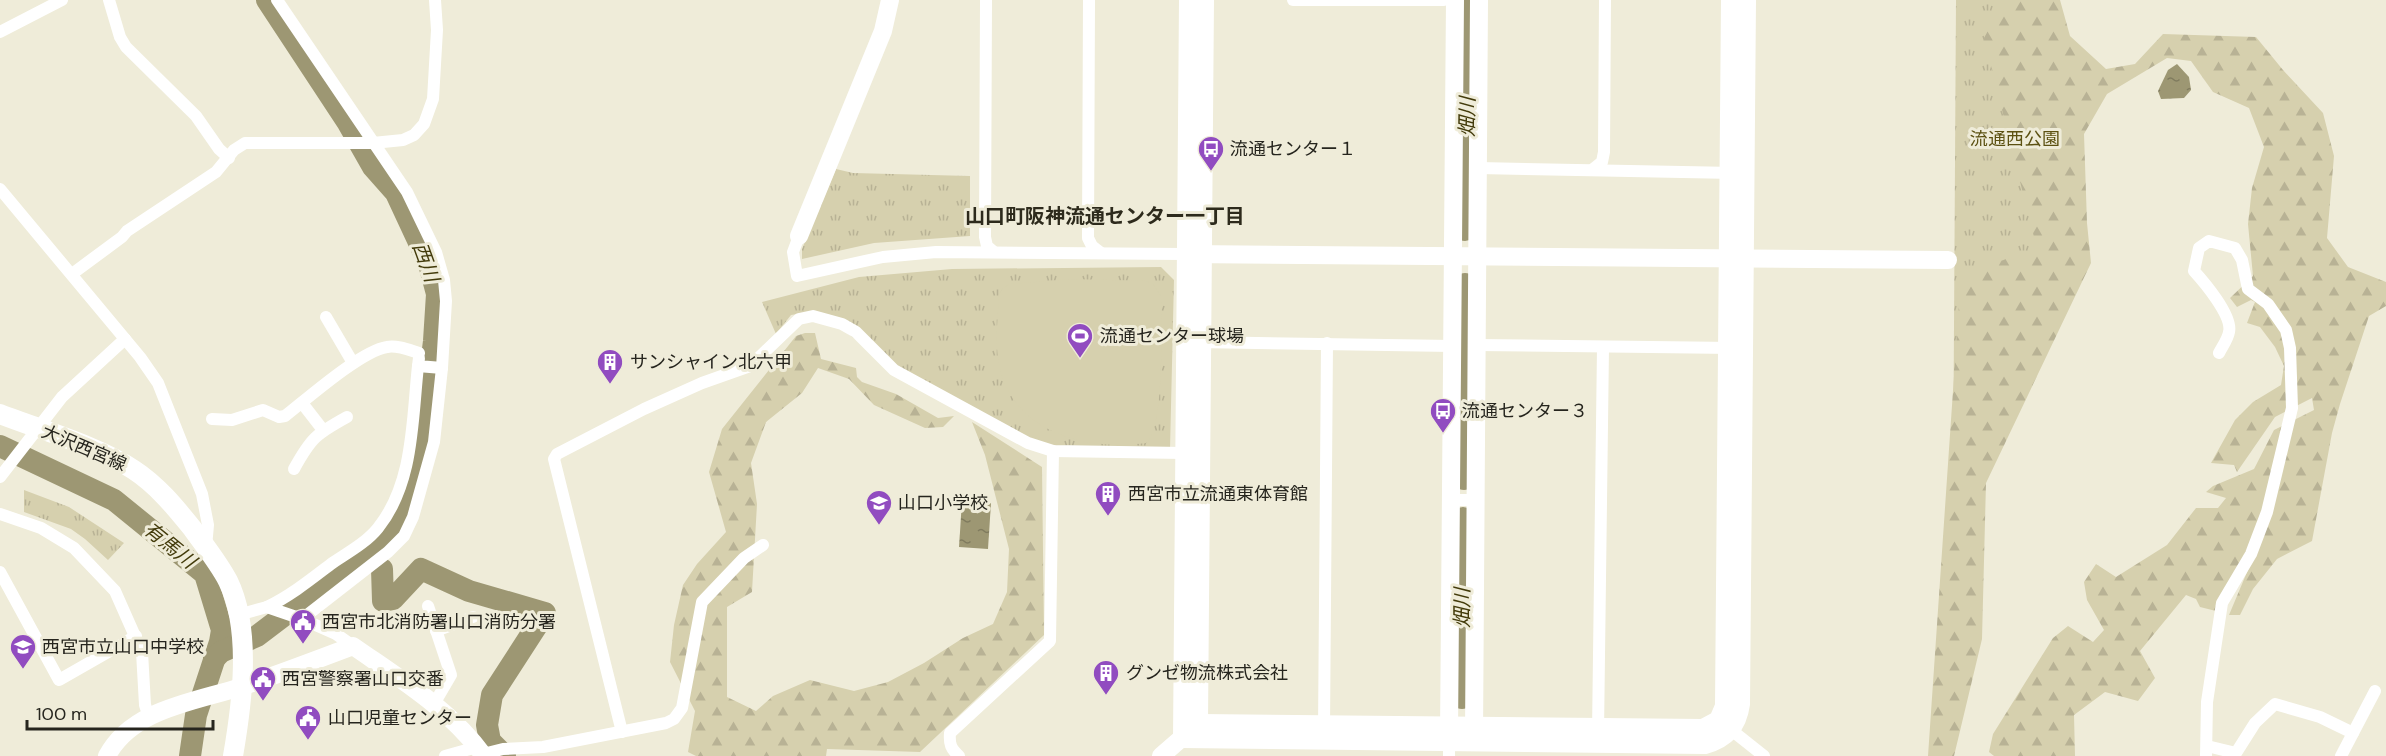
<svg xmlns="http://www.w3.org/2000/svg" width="2386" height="756" viewBox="0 0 2386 756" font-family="'DM Sans','Noto Sans JP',sans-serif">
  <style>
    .grass { fill: url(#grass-tufts) }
    .forest { fill: url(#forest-firs) }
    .garden { fill: #d6d0ae }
    .water { fill: url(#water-ripples) }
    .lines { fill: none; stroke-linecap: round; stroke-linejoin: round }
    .river { stroke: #9d9773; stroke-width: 22 }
    .street { stroke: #fff; stroke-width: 12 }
    .secondary { stroke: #fff; stroke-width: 18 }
    .primary { stroke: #fff; stroke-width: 20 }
    .labels { text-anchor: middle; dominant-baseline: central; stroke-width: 6; stroke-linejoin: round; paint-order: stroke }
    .park-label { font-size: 18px; fill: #5c5112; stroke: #efecd9 }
    .poi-label { font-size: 18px; fill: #26251e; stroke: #efecd9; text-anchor: start }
    .street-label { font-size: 18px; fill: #26251e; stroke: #efecd9 }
    .water-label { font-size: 20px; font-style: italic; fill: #433b0b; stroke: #efecd9 }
    .neighbourhood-label { font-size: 20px; font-weight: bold; fill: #2d2a1c; stroke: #efecd9 }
  </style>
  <defs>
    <pattern id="grass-tufts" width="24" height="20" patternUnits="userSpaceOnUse" patternTransform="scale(1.5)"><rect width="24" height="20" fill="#d6d0ae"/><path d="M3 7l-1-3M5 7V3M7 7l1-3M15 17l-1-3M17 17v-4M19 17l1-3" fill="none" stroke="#b8b295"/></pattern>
    <pattern id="forest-firs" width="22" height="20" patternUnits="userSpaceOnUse" patternTransform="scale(1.5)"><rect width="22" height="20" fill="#d6d0ae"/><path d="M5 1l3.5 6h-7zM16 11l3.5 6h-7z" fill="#b8b295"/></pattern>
    <pattern id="water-ripples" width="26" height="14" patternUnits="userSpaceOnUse" patternTransform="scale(1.5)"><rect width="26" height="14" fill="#9d9773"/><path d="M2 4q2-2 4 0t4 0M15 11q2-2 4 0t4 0" fill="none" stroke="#807b5e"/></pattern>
  </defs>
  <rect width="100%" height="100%" fill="#efecd9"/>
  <g class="grass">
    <path d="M1956,0h94l21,275 -118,214z"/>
    <path d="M836,169l17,4 117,3v60l-96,7 -72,16v-10z"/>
    <path d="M1161,267l13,13 -4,169 -120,-3 -23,-8 -134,-72 -77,-55 -25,4 -15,19 -14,-32 97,-25 93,-8z"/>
    <path d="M24,490l45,17 55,36 -16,17 -23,-21 -14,-10 -47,-17z"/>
  </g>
  <g class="forest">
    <path d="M2003,0h57l10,36 36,33 29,-5 28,-30 93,3 27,33 40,43 11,43 -7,82 21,29 38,15v24l-17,10 -29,88 -8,29 -20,108 -35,18 -24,30 -13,26h-11l21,-50 -34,46 -16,-4 -4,-8 -10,-4 -46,56 15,27 -17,23 -33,-9 -31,23 1,41h-81l-5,-4 4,-18 60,-96 15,-12 25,16 11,-12 -17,-30 -3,-18 12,-18 20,13 51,-32 29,-37h22l8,-10 -20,-6 7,-6 41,-17 20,-39 40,-20 -2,-12 -37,19 -38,55 -3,-7 -23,-2 24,-43 18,-18 28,-17 3,-19 -9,-19 -15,-20 -13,-4 8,-21 -4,-2 -14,7 -7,-9 23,-22 -5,-52 4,-36 12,-41 -15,-39 -36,-16 -22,-31 -24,-3 -60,36 -23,40 3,89 4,40 -105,220 -4,156 -28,117h-26l33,-482 76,-25 -53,-211z"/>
    <path d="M805,333h10l6,26 35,9 1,9 5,5 34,12 42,24 16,-2 -11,11 -18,1 -51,-23 -25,-26 -31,-11 -16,25 -36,29 -15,41 6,41 -5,88 -25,15v90l29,14 17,-15 37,-16 44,11 34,-9 36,-19 39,-25 30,-14 14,-32 2,-43 -24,-94 -13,-33 70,45 2,168 -124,117 -93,-3 -1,7h-130l-8,-4 7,-41 -25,-49 4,-37 9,-40 14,-21 29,-32 -17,-60 13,-43 74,-93z"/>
  </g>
  <path class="garden" d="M1073,279l73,2 7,3 8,12c0,26 4,134 -15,147 -58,8 -131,-9 -146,-75 -6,-22 -2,-51 -1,-74l4,-6 7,-4z"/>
  <g class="water">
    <path d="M2177,64l12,13 2,13 -7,8 -23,1 -3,-8 10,-21z"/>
    <path d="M962,501l29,2 -3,46 -29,-2z"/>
  </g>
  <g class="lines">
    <g class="river">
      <path d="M1465,230l3,-226"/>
      <path d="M0,446l114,54 91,74 17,56 -2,12 -24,73 -6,41"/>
      <path d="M1464,479l1,-195"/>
      <path d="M382,569l1,32 10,-2 28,-30 48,22 76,22 -53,82 -5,30 3,16 15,15"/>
      <path d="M214,659l7,-7 36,-16 112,-85 24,-22 16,-29 11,-45 14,-114 3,-47 -8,-30 -33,-71 -23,-26 -25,-44 -81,-123"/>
      <path d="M1462,698l1,-180"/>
    </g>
    <g class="street">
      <path d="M109,0l11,37 6,10 70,69 23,33 10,9"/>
      <path d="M277,0l130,192 29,60 8,28 2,21 -4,67 -8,74 -21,75 -9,19 -16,16 -86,67"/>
      <path d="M986,0l-1,237 2,9 7,6"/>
      <path d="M1089,0l-1,238 4,8 9,7"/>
      <path d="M1293,0h151"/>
      <path d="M0,32l62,-32"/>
      <path d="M1478,168l257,5"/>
      <path d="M1592,170l10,-8 2,-10 1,-152"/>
      <path d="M0,189l140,168 18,26 44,111 6,31 -2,22"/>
      <path d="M799,236l-6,16 4,24 86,-19 53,-5 249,2"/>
      <path d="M72,274l50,-37 5,-6 89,-59 18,-22 11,-7h128l30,-3 11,-5 10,-11 9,-25 4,-69 -2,-30"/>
      <path d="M326,317l27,46"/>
      <path d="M1196,342l257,4"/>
      <path d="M1477,345l257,3"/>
      <path d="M419,358l-1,8 24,2"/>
      <path d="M302,403l21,27"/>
      <path d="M212,419l20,1 31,-10 16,7 6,-1c23,-18 76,-65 102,-69 10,-2 22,3 32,6"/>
      <path d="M294,469c17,-31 22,-35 53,-52"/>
      <path d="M0,477l62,-80 63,-58"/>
      <path d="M1452,500h24"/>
      <path d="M0,514l41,14 33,20 41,43 27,61 3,53 4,12"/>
      <path d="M0,572l59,108 77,-44"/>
      <path d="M428,606l23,69 -17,29"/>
      <path d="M267,607c23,-11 43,-27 64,-43 16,-11 35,-21 47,-36 36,-45 34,-108 40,-162"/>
      <path d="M238,615l29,-8 35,12 34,15 17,12"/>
      <path d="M436,631l37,-14"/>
      <path d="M1725,725l39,31"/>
      <path d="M1324,730l3,-387"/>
      <path d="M622,732l-68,-273 3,-5 87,-45 58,-26 48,-17 49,-47 14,-3 29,8 14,8 38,38 134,73 25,8 131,2"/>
      <path d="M1598,733l5,-386"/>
      <path d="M2207,746l29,7 19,-30 20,-19 45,13 33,16"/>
      <path d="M483,754l20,-5 40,-2 123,-24 8,-4 8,-11 20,-106 42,-44 19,-13"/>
      <path d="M445,756l25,-7"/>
      <path d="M959,756c-8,-7 -10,-12 -9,-23l100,-92 3,-190"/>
      <path d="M1449,756v-14"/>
      <path d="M2206,756l1,-54 15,-99 29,-49 16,-42 25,-104 -2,-60 -4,-18 -18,-26 -20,-15 -6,-29 -7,-12 -26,-7 -10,7 -5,23c10,11 39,45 35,61 -1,7 -7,15 -10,21"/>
      <path d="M2341,756l34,-65"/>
    </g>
    <g class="secondary">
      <path d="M1188,0l-6,739 523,6c22,-6 33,-19 36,-41l6,-704"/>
      <path d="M799,236l84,-205 7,-31"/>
      <path d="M1185,254l763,6"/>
      <path d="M1199,723l6,-723"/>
      <path d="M1449,734l6,-734"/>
      <path d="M1474,735l5,-735"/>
      <path d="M107,756c25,-47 87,-54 134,-69 38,-13 75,-27 112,-41 47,33 97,63 131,110"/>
      <path d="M1161,756l38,-33 504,5 15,-8 6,-14 6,-706"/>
    </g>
    <path class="primary" d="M0,414c41,16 98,32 134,56 23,15 41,37 58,58 12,17 26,34 36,53 24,49 14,123 5,175"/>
  </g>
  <defs>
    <g id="bus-pin" transform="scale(1.35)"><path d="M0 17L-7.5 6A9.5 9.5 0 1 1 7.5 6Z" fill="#914cc0" stroke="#efecd9"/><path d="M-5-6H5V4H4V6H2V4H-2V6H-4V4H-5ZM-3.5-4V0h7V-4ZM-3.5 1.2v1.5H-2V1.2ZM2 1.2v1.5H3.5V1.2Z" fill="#fff"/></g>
    <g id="stadium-pin" transform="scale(1.35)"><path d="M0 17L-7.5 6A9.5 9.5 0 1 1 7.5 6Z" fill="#914cc0" stroke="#efecd9"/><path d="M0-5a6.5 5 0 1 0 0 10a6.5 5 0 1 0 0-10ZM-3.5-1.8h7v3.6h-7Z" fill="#fff"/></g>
    <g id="building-pin" transform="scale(1.35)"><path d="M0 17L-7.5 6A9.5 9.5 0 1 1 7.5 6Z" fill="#914cc0" stroke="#efecd9"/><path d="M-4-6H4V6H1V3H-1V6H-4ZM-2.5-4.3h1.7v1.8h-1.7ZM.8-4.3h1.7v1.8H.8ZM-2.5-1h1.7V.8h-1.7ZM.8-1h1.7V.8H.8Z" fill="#fff"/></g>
    <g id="school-pin" transform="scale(1.35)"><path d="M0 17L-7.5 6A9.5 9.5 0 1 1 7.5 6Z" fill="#914cc0" stroke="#efecd9"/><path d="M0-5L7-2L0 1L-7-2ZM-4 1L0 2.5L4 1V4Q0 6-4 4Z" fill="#fff"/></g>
    <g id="civic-pin" transform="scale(1.35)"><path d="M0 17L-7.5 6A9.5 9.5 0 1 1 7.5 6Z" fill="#914cc0" stroke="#efecd9"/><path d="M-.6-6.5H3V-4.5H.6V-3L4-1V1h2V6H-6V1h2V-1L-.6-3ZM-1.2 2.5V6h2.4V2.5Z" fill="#fff"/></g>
  </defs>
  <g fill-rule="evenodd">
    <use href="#bus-pin" x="1211" y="149"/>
    <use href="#stadium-pin" x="1080" y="336"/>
    <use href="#building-pin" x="610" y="362"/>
    <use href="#bus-pin" x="1443" y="411"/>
    <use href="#building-pin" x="1108" y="494"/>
    <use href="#school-pin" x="879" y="503"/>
    <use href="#civic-pin" x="303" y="622"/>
    <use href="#school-pin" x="23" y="647"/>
    <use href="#building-pin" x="1106" y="673"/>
    <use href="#civic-pin" x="263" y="679"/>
    <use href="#civic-pin" x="308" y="718"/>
  </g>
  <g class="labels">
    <g class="park-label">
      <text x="2015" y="139">流通西公園</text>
    </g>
    <g class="poi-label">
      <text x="1230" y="149">流通センター１</text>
      <text x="1100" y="336">流通センター球場</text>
      <text x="630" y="362">サンシャイン北六甲</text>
      <text x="1462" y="411">流通センター３</text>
      <text x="1128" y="494">西宮市立流通東体育館</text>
      <text x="898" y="503">山口小学校</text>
      <text x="322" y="622">西宮市北消防署山口消防分署</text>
      <text x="42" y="647">西宮市立山口中学校</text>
      <text x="1126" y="673">グンゼ物流株式会社</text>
      <text x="282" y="679">西宮警察署山口交番</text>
      <text x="328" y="718">山口児童センター</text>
    </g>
    <g class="street-label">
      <text transform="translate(84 448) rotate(23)">大沢西宮線</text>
    </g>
    <g class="water-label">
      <text transform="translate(1467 117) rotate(-89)">畑川</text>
      <text transform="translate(426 262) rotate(70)">西川</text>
      <text transform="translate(170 545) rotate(39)">有馬川</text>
      <text transform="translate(1462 608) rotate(-90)">畑川</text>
    </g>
    <g class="neighbourhood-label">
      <text x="1105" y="216">山口町阪神流通センター一丁目</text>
    </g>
  </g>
  <path d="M27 720v9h186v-9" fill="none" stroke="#26251e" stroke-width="3"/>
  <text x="36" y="720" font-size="18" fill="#26251e" stroke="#efecd9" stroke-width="4.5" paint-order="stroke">100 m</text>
</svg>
